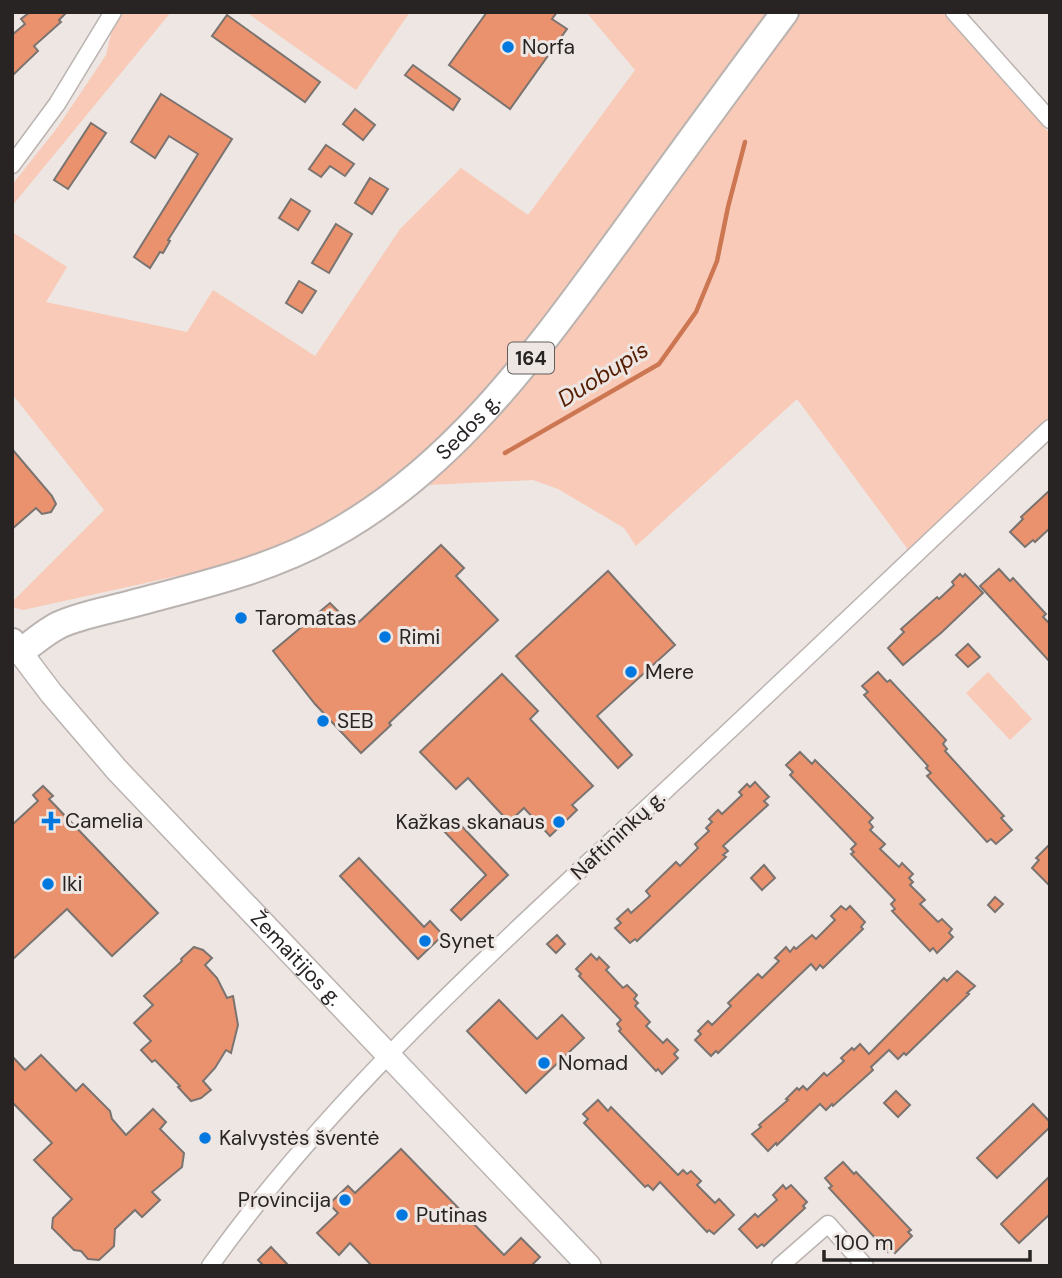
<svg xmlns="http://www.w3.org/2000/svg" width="1062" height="1278" viewBox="0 0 1062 1278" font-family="'DM Sans',sans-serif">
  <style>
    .green { fill: #f8cab7 }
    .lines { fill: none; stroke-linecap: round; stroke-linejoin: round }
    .stream { stroke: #cc7652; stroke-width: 4.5 }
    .building { fill: #ea926d; stroke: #7a7370; stroke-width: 2 }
    .street-casing { stroke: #bab3b0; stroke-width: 19 }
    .secondary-casing { stroke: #bab3b0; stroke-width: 26 }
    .primary-casing { stroke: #bab3b0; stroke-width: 30 }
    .street { stroke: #fff; stroke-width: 16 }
    .secondary { stroke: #fff; stroke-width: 23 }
    .primary { stroke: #fff; stroke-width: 26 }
    .poi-dot { fill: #0078df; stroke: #eee6e3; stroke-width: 2.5 }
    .labels { text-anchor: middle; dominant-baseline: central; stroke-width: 6; stroke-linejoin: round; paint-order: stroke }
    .shield { fill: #eee6e3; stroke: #635e5d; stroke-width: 2 }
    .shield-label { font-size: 19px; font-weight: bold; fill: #272423 }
    .poi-label { font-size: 21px; fill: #272423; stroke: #eee6e3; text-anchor: start }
    .street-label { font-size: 21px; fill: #272423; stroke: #eee6e3 }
    .water-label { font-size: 23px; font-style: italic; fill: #551e03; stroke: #eee6e3 }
  </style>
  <rect width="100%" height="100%" fill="#eee6e3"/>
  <g class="green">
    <path d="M123,12h48l-159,194v-21l45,-57 29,-43 20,-30 6,-25z"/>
    <path d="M246,12h164l-54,78z"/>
    <path d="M586,12h187l-223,307 -118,130 -50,39 -48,32 -57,27 -41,16 -213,47 -11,-3v-5l92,-92 -92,-116v-162l55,35 -21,35 141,30 26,-42 102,66 85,-127 61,-61 67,47 107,-145z"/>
    <path d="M799,12h144l107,122v286l-141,131 -112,-152 -161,147 -12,-18 -66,-39 -25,-9 -104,5 52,-53 103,-123z"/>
    <path d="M988,672l44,47 -22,21 -44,-47z"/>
  </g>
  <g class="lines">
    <path class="stream" d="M505,453l154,-89 37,-52 21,-51 11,-54 17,-65"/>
  </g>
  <g class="building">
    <path d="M30,12h37l-8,8 2,2 -27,24 4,5 -26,25v-41l13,-11 -4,-5z"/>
    <path d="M487,12h70l-5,7 15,10 -57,80 -61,-44z"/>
    <path d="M227,15l93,67 -15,20 -93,-66z"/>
    <path d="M413,65l47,34 -7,11 -48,-35z"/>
    <path d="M161,94l71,45 -64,101 2,1 -7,12 -3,-1 -10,16 -16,-11 64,-103 -29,-18 -14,22 -24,-16z"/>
    <path d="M355,109l20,16 -12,15 -20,-16z"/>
    <path d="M91,123l15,10 -38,56 -14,-9z"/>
    <path d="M326,145l28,19 -9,12 -15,-10 -9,11 -12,-8z"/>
    <path d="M370,178l18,11 -16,25 -17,-11z"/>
    <path d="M291,199l19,12 -12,19 -19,-12z"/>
    <path d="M336,224l16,10 -23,39 -17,-10z"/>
    <path d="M299,281l17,10 -14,22 -16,-10z"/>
    <path d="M12,449l40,47 4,8 -5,8 -9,2 -6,-6 -24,21z"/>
    <path d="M1050,490v38l-15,14 -2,-2 -8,7 -15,-15 13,-13 -2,-2z"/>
    <path d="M441,545l23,23 -8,8 42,44 -109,103 2,2 -30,28 -46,-49 -42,-53 57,-48 15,15 5,-5 9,9z"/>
    <path d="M999,569l11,12 3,-3 33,36 -3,3 7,7v38l-70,-76z"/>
    <path d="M608,571l67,74 -78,71 35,39 -14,13 -102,-112z"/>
    <path d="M960,574l3,3 2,-3 18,19 -41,39 -39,33 -15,-17 16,-16 -3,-3 36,-32 2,2 15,-14 -2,-3z"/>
    <path d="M968,644l12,13 -12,10 -12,-12z"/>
    <path d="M878,672l9,10 3,-2 56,60 -3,4 4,5 -2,2 59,65 -3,2 11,12 -16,14 -5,-5 -4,3 -60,-66 4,-3 -5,-5 2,-2 -64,-71 4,-3 -6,-6z"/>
    <path d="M502,674l36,37 -8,8 63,67 -21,19 5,5 -27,26 -26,-28 -15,14 -41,-44 -12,11 -36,-37z"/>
    <path d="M800,752l12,12 3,-4 58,58 -4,4 4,5 -3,3 15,14 -5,5 19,18 3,-4 11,11 -4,4 4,4 -3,3 15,15 -5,4 18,18 4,-3 10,10 -3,4 4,4 -16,16 -4,-5 -3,3 -38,-40 3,-2 -4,-5 4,-4 -44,-46 3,-2 -3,-3 5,-5 -66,-69 3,-3 -7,-7z"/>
    <path d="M755,782l14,15 -5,4 4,4 -45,41 5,5 -5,4 3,2 -89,84 -2,-2 -5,4 -15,-15 6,-5 -4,-4 11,-10 3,4 19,-17 -4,-5 30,-29 4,4 18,-18 -3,-4 14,-13 -3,-3 6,-6 -3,-3 9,-9 4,4 20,-19 -3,-3 8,-8 3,3z"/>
    <path d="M43,786l10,10 -4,3 109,114 -46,43 -45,-47 -55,51v-135l26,-24 -5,-6z"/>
    <path d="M454,818l54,57 -47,45 -10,-10 35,-35 -44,-46z"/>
    <path d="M1050,844v42l-18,-18 7,-8 -3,-2z"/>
    <path d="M359,858l65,69 6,-6 13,14 -25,24 -78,-83z"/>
    <path d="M764,865l11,13 -13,12 -11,-12z"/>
    <path d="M995,897l8,7 -8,8 -7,-7z"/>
    <path d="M841,906l5,4 4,-4 15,16 -4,5 2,2 -40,39 -3,-3 -4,5 -5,-6 -93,89 -2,-2 -5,5 -16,-16 6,-6 -3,-3 10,-10 4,4 19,-19 -3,-3 30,-29 4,4 17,-17 -4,-3 11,-11 4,5 4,-5 2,2 16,-14 4,4 19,-19 -4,-4z"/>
    <path d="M557,935l8,9 -9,9 -9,-9z"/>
    <path d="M194,947l9,3 9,8 -7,7 12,13 10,20 6,-2 5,29 -7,28 -5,-3 -11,18 -12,13 8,9 -10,8 -10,3 -13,-14 2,-1 -25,-26 -3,2 -11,-12 10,-9 -17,-18 19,-18 -9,-9 38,-35 -1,-2z"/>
    <path d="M591,954l6,6 2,-3 10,10 -3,3 17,18 4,-3 10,10 -3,4 4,4 -3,3 15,16 -4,4 17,17 4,-4 11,11 -4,4 4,4 -16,16 -4,-5 -2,2 -37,-40 2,-2 -4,-5 4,-4 -42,-44 2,-2 -5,-5z"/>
    <path d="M957,971l18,15 -8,7 2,1 -63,61 -2,-2 -6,6 -9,-9 -18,17 2,3 -40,36 -1,-2 -6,6 -6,-6 -43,41 -1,-2 -8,8 -16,-17 9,-7 -2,-2 29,-25 -2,-1 11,-11 2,2 4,-4 4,4 17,-17 3,3 17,-15 -3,-3 11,-10 2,2 6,-6 9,10 75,-76 3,3z"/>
    <path d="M499,1000l38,39 25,-24 22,23 -58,55 -59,-62z"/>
    <path d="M41,1055l35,36 7,-7 27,27 2,8 14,16 27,-26 13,13 -6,7 24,24 -2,14 -30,25 8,8 -18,17 -7,-7 -20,19 -1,17 -15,14 -11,-1 -7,-8 -7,-1 -22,-22 1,-10 19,-19 -38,-39 18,-17 -40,-41v-46l13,14z"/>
    <path d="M896,1091l14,14 -12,12 -14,-14z"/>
    <path d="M598,1100l10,11 3,-4 67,68 5,-5 4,4 4,-3 10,10 -4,4 18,18 4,-4 15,16 -20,19 -5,-4 -2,2 -47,-50 -7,8 -5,-5 -3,2 -61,-64 4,-4 -5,-5z"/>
    <path d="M1033,1104l17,18v5l-53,51 -20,-20z"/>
    <path d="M401,1149l103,106 17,-17 19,19 -9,9h-159l-22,-23 -11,12 -22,-22 21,-20 -9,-9 19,-18 7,7z"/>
    <path d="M843,1162l11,12 2,-2 55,58 -3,2 4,4 -17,17 -4,-4 -3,3 -59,-64 3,-2 -7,-8z"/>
    <path d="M1050,1176v38l-31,29 -18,-19z"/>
    <path d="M783,1185l3,4 5,-4 16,17 -4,4 2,2 -41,38 -2,-2 -5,4 -18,-19 16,-15 3,3 19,-17 -4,-5z"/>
    <path d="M271,1247l18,19h-25l-6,-6z"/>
  </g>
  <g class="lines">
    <g class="street-casing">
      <g id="street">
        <path d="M954,12l96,108"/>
        <path d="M12,165l45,-61 56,-92"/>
        <path d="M210,1266c119,-167 278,-310 427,-449 139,-129 275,-260 413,-389"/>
        <path d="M780,1266l48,-42 37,42"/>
      </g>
    </g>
    <g class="secondary-casing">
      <g id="secondary">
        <path id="s1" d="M20,652l31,41 66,77 472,496"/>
      </g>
    </g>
    <g class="primary-casing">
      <g id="primary">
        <path id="s2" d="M12,642l8,10c13,-9 25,-20 39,-27 24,-11 52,-15 76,-22 67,-18 134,-33 195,-67 126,-69 209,-188 292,-301 54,-75 108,-149 163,-223"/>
      </g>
    </g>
    <use href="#street" class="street"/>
    <use href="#secondary" class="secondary"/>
    <use href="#primary" class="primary"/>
  </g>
  <g class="poi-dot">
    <circle cx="508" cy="47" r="7"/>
    <circle cx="241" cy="618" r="7"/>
    <circle cx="385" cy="637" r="7"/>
    <circle cx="631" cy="672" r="7"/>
    <circle cx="323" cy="721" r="7"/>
    <path d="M47.5 810.5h7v7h7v7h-7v7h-7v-7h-7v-7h7z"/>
    <circle cx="559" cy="822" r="7"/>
    <circle cx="48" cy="884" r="7"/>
    <circle cx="425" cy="941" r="7"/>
    <circle cx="544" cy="1063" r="7"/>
    <circle cx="205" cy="1138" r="7"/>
    <circle cx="345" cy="1200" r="7"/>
    <circle cx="402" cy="1215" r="7"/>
  </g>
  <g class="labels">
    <rect class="shield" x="508" y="342.5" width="46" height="31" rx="5"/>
    <g class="shield-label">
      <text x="531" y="358">164</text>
    </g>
    <g class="poi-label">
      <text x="522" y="47">Norfa</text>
      <text x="255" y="618">Taromatas</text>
      <text x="399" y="637">Rimi</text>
      <text x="645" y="672">Mere</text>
      <text x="337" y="721">SEB</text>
      <text x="65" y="821">Camelia</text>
      <text x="545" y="822" text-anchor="end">Kažkas skanaus</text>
      <text x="62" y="884">Iki</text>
      <text x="439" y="941">Synet</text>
      <text x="558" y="1063">Nomad</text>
      <text x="219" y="1138">Kalvystės šventė</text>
      <text x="331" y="1200" text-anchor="end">Provincija</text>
      <text x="416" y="1215">Putinas</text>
    </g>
    <g class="street-label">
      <text stroke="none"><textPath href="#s2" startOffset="523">Sedos g.</textPath></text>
      <text transform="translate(618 835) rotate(-43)">Naftininkų g.</text>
      <text stroke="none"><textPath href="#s1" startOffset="413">Žemaitijos g.</textPath></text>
    </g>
    <g class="water-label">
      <text transform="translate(603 374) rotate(-32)">Duobupis</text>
    </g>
  </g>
  <rect width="1062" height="1278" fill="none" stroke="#272423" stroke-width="28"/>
  <path d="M824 1250v10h206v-10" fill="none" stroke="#272423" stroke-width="3.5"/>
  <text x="834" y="1250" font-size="21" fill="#272423" stroke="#eee6e3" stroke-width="5" paint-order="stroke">100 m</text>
</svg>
